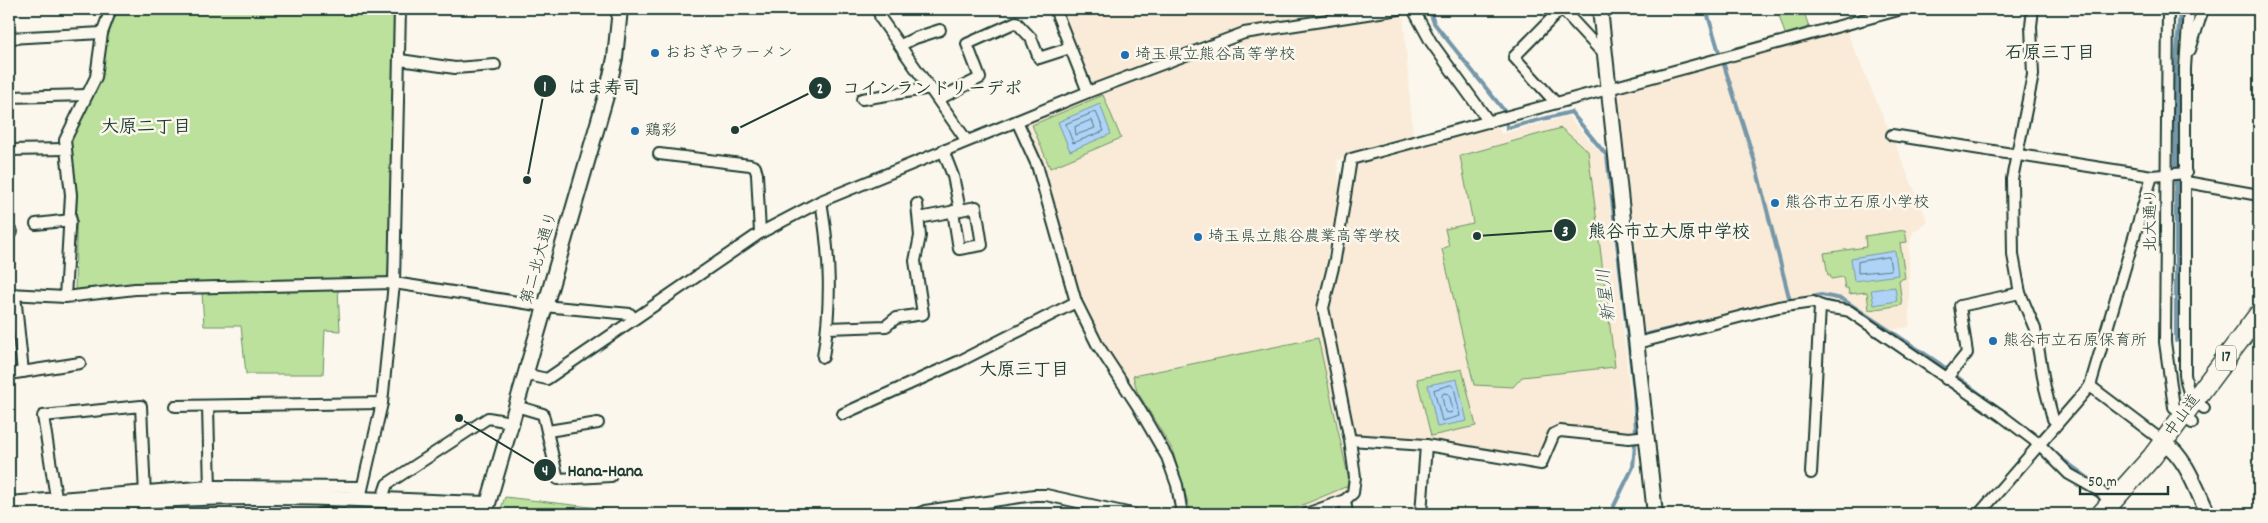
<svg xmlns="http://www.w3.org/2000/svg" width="2268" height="523" viewBox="0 0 2268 523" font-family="Dekko,'Klee One',sans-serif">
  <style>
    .built { fill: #f9ebd7 }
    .green { fill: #bce19c; stroke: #6e8f68 }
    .water { fill: #aed3f7; stroke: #7597a9 }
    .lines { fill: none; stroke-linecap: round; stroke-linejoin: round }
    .shore { stroke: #587982; stroke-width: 1 }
    .stream { stroke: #7597a9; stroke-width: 4 }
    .street-casing { stroke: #1f3d34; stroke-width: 14 }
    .secondary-casing { stroke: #1f3d34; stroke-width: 18 }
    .highway-casing { stroke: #1f3d34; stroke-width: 22 }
    .street { stroke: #fbf7ec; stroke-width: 10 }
    .secondary { stroke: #fbf7ec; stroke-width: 14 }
    .highway { stroke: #fbf7ec; stroke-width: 19 }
    .poi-dot { fill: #1f6fb2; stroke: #fbf7ec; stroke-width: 2 }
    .labels { text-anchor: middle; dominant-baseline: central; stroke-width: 5; stroke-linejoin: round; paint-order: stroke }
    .shield { fill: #fbf7ec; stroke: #61756b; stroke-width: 1 }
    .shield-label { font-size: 15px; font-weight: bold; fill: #1f3d34 }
    .poi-label { font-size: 16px; fill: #1f3d34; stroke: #fbf7ec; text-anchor: start }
    .street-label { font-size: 16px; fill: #1f3d34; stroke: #fbf7ec }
    .neighbourhood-label { font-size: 18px; font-weight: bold; fill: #1f3d34; stroke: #fbf7ec }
    .water-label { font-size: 18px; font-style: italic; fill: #3c5b5b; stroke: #fbf7ec }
    .leader { fill: none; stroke: #1f3d34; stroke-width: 2 }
    .callout-dot { fill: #1f3d34; stroke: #fbf7ec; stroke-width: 2 }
    .mark-label { font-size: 15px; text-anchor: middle; font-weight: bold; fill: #fff }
    .callout-label { font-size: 18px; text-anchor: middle; font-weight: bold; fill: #1f3d34; stroke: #fbf7ec; stroke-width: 5; stroke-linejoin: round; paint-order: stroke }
  </style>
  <rect width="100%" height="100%" fill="#fbf7ec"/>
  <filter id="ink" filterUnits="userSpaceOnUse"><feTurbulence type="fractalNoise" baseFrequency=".02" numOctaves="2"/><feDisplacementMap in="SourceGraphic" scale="10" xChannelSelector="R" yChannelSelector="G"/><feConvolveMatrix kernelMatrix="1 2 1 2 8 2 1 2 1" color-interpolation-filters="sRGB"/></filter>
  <g filter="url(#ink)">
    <g class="built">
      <path d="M1063,9h290l-108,18 -152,56z"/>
      <path d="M1403,13l10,125 -76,22 3,33 -23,115 34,181 -5,5 -56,20h-102l-19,-62 -67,-111 -26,-60 -29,-106 -21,-47 2,-6 167,-67 54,-17z"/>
      <path d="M1846,30l82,192 -15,10 -4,13v82l-20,3 -56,-32 -46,4 -142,35 -26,-240 5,-6z"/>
      <path d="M1568,116l37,42 29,275 -80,-9 -14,35 -114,-20 -74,-3 -23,-128 26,-145 141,-36 6,7z"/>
    </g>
    <g class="green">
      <path d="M117,9h278l-7,269 -271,7 -42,5 2,-98 -8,-49 31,-67 7,-38z"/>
      <path d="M1777,9h26l6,18 -24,7z"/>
      <path d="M1103,95l18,43 -71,30 -18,-43z"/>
      <path d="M1561,128l27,23 27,216 -93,10 -9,10 -39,-2 -32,-136 7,-3 -4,-17 28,-6 -13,-67z"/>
      <path d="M1905,230l2,12 -7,1 5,35 -6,2 3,25 -33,5 -2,-18 -18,2 -1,-6h-3l-2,-11 -12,2 -1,-4h-2l-4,-22 42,-6 -1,-11z"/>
      <path d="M338,288l2,43 -15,-1 -2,44h-77l-5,-48h-37l-2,-33z"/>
      <path d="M1318,338l32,147 -69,29 -90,-1 -19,-64 -35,-58 -4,-15z"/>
      <path d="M1462,369l14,57 -45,10 -14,-57z"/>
      <path d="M505,497l145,17h-151z"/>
    </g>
    <g class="water">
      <path d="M1100,104l11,30 -41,17 -12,-29z"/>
      <path d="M1895,251l3,24 -44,6 -3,-23z"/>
      <path d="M1895,287l2,14 -23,4 -3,-15z"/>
      <path d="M1457,379l10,42 -30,6 -9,-42z"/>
    </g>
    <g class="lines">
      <g class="shore">
        <path d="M1096,112l8,19 -31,12 -7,-19z"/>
        <path d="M1092,120l3,8 -19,7 -1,-8z"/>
        <path d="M1889,257l2,13 -33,3v-11z"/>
        <path d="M1451,385l3,2 6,29 -18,5 -8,-31z"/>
        <path d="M1444,393l5,1 4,16 -2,3 -6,-1 -3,-16z"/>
      </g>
      <g class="stream">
        <path d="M1429,9l5,14 72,90 1,15 64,-16 36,44 27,235 2,42 -3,34 -23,47"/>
        <path d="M1706,9l13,43"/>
        <path d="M1724,65l30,94 36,142"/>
        <path d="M1803,299l18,-4 21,4 98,65 64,48"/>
        <path d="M1742,311l44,-10"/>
        <path d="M1640,336l88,-21"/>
        <path d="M2176,341v-276l4,-56"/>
        <path d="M2054,453l41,30"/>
      </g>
      <g class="street-casing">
        <g id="street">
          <path d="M878,9l3,10 86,122"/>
          <path d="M1055,9l33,83"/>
          <path d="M1413,9l18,33 58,80"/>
          <path d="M1562,9l37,40h6"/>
          <path d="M2033,9l-2,17 2,49 -21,104 1,76 7,38 15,36 10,59 8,31 4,4"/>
          <path d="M2168,9l-3,333 9,65 18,16"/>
          <path d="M2189,9l-4,59v306c2,17 5,25 19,34"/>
          <path d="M9,38l93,-5 9,-24"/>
          <path d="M901,45l14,-7 25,-8"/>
          <path d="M2190,50l13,-41"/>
          <path d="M400,60l55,8 40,-3"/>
          <path d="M9,97l78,-2"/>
          <path d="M862,99l69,-11"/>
          <path d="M939,99l41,-21 -13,-34 49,-22 15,16 8,20 31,-10"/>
          <path d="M1556,103l-42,-46 47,-48"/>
          <path d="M1017,121l20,44 39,137 21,42 40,61 30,52 10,28 5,29"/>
          <path d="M1892,135l260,41"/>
          <path d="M9,150l57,-1"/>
          <path d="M943,150l10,26 7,34"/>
          <path d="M659,154l91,11 5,2 2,7 3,59"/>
          <path d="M2186,182l73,13"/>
          <path d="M821,201c9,55 11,101 2,156"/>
          <path d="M919,218l57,-11 6,38 -23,4 -6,-38"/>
          <path d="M36,224l35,-4"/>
          <path d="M9,233l3,-1"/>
          <path d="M9,294l56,3 70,-8 259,-6 150,23 86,8 3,4"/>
          <path d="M15,295l8,77"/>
          <path d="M65,297l6,-102 -6,-55 31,-63 6,-44"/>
          <path d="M828,328l58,-2 10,-8 27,-4 -8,-53 5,-25 -3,-32"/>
          <path d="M1637,343l141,-36 35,-5c10,7 24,6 36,9l153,105 37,28 30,30 32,18 10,11"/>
          <path d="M9,374l71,-11"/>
          <path d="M524,374l23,5 213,-146 61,-32 267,-109 156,-59 155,-24"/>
          <path d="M1946,379l21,-26 -7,-47 60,-13"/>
          <path d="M2090,386l74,56"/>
          <path d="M175,406l207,-3"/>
          <path d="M208,406l2,85"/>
          <path d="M516,406l27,8 15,65 53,-3"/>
          <path d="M843,414l117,-53 116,-59"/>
          <path d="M548,431l50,-8"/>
          <path d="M1350,440l76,5 115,19 13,-30 6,-3 69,7 19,-2"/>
          <path d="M1811,473l9,-166"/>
          <path d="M360,498l22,-95 12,-120 6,-274"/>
          <path d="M382,499l5,-15 101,-66 23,4"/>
          <path d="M1345,500l2,14"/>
          <path d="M9,502l201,-16 152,1"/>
          <path d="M57,504l-14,-88 98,-10 4,90"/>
          <path d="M321,514h20"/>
          <path d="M918,514l7,-3 109,-16h12l86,19"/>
          <path d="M1306,514l39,-14 8,-7 2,-16 -5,-37 -27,-132 12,-49 16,-100 551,-150"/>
          <path d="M1421,514l5,-69"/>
          <path d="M1979,514l111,-128 62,-210 34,-3"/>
          <path d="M2259,514v-1"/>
        </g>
      </g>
      <g class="secondary-casing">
        <g id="secondary">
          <path d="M1600,9l55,505"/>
          <path d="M2164,442c23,17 32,47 44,72"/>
          <path d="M9,514c87,-11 174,-18 261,-17 73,0 145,5 217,7"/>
          <path d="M485,514l123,-425 7,-31 5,-49"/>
        </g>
      </g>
      <g class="highway-casing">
        <path id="highway" d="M2101,514l51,-57 107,-143"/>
      </g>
      <use href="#street" class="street"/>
      <use href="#secondary" class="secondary"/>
      <use href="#highway" class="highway"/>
    </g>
  </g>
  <g class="poi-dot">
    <circle cx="655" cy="53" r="5"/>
    <circle cx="1125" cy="55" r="5"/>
    <circle cx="635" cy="131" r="5"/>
    <circle cx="1775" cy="203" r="5"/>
    <circle cx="1198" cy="237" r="5"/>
    <circle cx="1993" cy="341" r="5"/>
  </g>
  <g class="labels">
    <rect class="shield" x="2216" y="345.5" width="20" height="25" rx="4"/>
    <g class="shield-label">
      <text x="2226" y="358">17</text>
    </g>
    <g class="poi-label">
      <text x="665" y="53">おおぎやラーメン</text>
      <text x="1135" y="55">埼玉県立熊谷高等学校</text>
      <text x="645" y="131">鶏彩</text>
      <text x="1785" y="203">熊谷市立石原小学校</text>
      <text x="1208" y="237">埼玉県立熊谷農業高等学校</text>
      <text x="2003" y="341">熊谷市立石原保育所</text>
    </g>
    <g class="street-label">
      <text transform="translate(2151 220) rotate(-90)">北大通り</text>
      <text transform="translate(540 258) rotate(-74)">第二北大通り</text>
      <text transform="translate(2183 416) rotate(-54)">中山道</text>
    </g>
    <g class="neighbourhood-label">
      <text x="2050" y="54">石原三丁目</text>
      <text x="146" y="128">大原二丁目</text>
      <text x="1024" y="371">大原三丁目</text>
    </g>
    <g class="water-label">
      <text transform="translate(1608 295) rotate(-96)">新星川</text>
    </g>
  </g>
  <path class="leader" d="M527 180L545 86M735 130L820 88M1477 236L1565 230M459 418L545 470"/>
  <g class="callout-dot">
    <circle cx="527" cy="180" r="5"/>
    <circle cx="735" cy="130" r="5"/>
    <circle cx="1477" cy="236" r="5"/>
    <circle cx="459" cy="418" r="5"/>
    <circle cx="545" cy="86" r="12"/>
    <circle cx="820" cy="88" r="12"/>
    <circle cx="1565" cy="230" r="12"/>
    <circle cx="545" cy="470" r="12"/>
  </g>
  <g class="mark-label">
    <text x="545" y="91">1</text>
    <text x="820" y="93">2</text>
    <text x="1565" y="236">3</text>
    <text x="545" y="475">4</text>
  </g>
  <g class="callout-label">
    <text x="604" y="93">はま寿司</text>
    <text x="932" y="94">コインランドリーデポ</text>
    <text x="1669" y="237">熊谷市立大原中学校</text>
    <text x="605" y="476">Hana-Hana</text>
  </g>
  <rect width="2268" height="523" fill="none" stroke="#fbf7ec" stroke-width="30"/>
  <rect x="15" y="15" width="2238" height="493" fill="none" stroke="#1f3d34" stroke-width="2" filter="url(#ink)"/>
  <path d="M2080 486v8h88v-8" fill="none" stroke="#1f3d34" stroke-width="2.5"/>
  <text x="2088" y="486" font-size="15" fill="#1f3d34" stroke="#fbf7ec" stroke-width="4" paint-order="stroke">50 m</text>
</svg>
